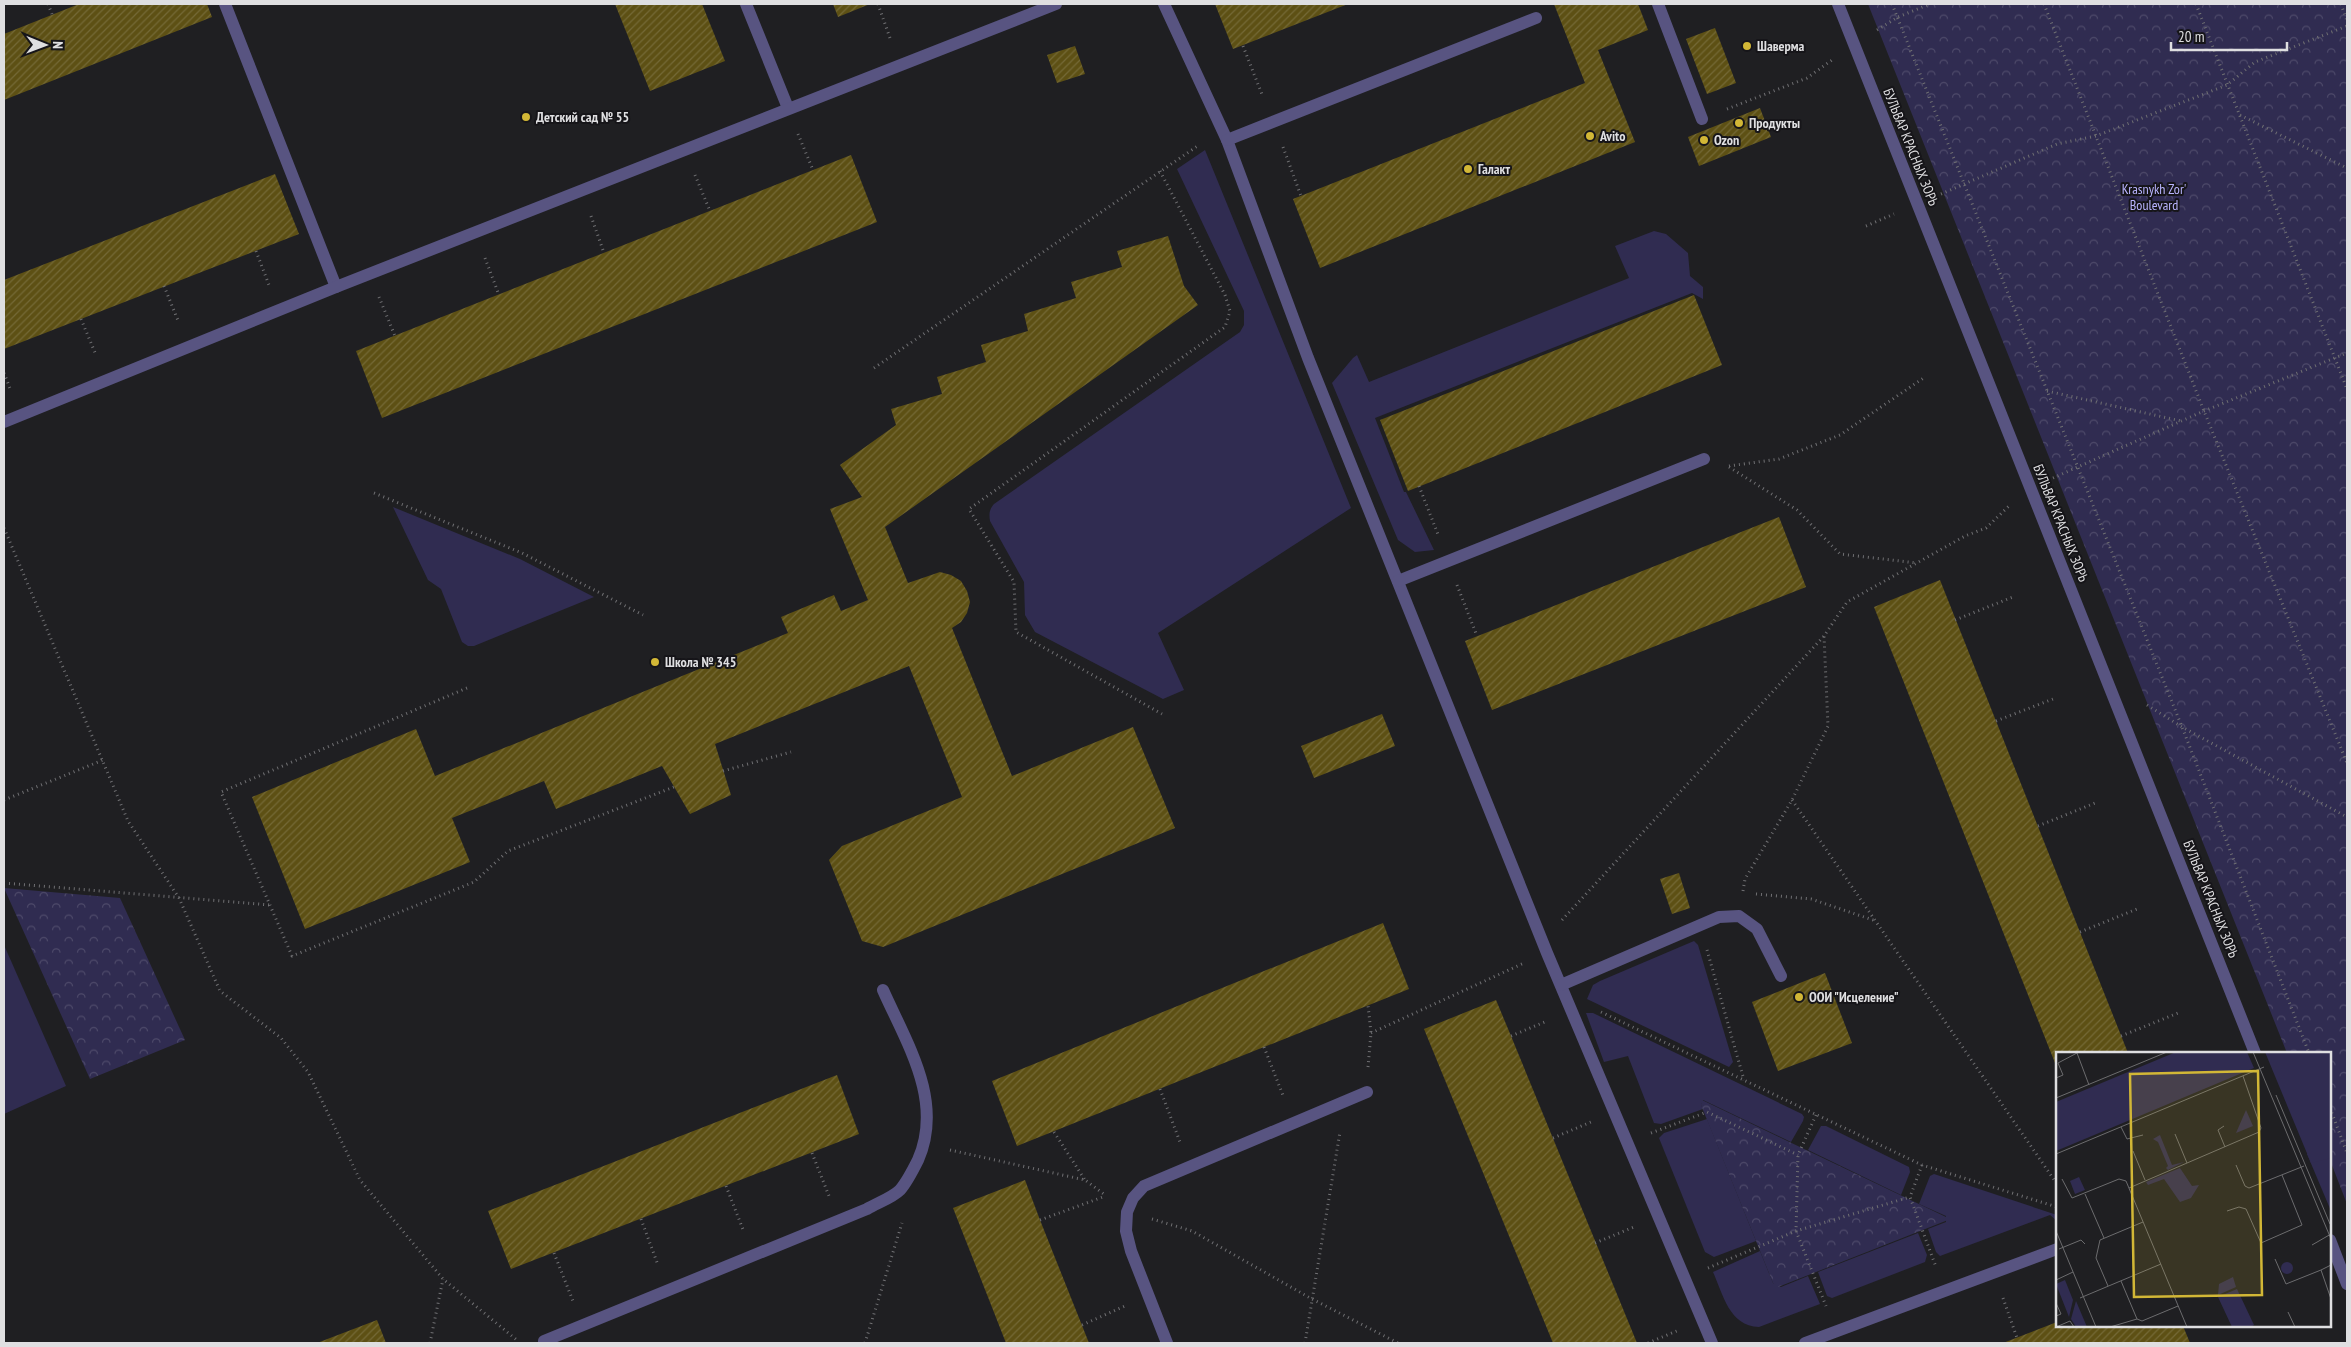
<svg xmlns="http://www.w3.org/2000/svg" width="2351" height="1347" viewBox="0 0 2351 1347" font-family="'PT Sans Narrow',sans-serif">
  <style>
    .grass { fill: #302c51 }
    .park { fill: url(#park-crowns) }
    .building { fill: url(#building-hatch) }
    .lines { fill: none; stroke-linecap: round; stroke-linejoin: round }
    .path { stroke: #707073; stroke-width: 3; stroke-dasharray: 1 4; stroke-linecap: butt }
    .service { stroke: #585481; stroke-width: 12 }
    .tertiary { stroke: #585481; stroke-width: 12 }
    .poi-dot { fill: #d2b736; stroke: #161519; stroke-width: 2 }
    .labels { text-anchor: middle; dominant-baseline: central; stroke-width: 4; stroke-linejoin: round; paint-order: stroke }
    .poi-label { font-size: 14px; font-weight: bold; fill: #dfdfe1; stroke: #161519; text-anchor: start }
    .street-label { font-size: 14px; fill: #dfdfe1; stroke: #161519 }
    .park-label { font-size: 14px; fill: #b9b4fe; stroke: #161519 }
    .inset-road { fill: none; stroke: #6c6c6e; stroke-width: 1 }
    .view { fill: #d2b736; fill-opacity: 0.15; stroke: #d2b736; stroke-width: 2.5 }
    .inset-edge { fill: none; stroke: #dfdfe1; stroke-width: 2.5 }
  </style>
  <defs>
    <pattern id="park-crowns" width="20" height="18" patternUnits="userSpaceOnUse" patternTransform="scale(1.25)"><rect width="20" height="18" fill="#302c51"/><path d="M2 6a3 3 0 1 1 6 0M12 15a3 3 0 1 1 6 0" fill="none" stroke="#4e4a6a"/></pattern>
    <pattern id="building-hatch" width="6" height="6" patternUnits="userSpaceOnUse" patternTransform="scale(1.25)"><rect width="6" height="6" fill="#5d5014"/><path d="M-1 1l2-2M0 6l6-6M5 7l2-2" fill="none" stroke="#746936"/></pattern>
  </defs>
  <rect width="100%" height="100%" fill="#1f1f22"/>
  <g class="grass">
    <path d="M1205,150l146,358 -193,125 26,57 -21,9 -128,-67 -10,-17 -1,-33 -34,-61c-1,-7 -1,-11 4,-17l246,-172 4,-7v-14l-67,-142z"/>
    <path d="M1654,231l12,3 22,19 2,23 13,11v12l-11,-6 -317,125 29,74h2l28,58 -19,2 -17,-12 -66,-157 21,-25 4,-3 12,27 260,-104 -14,-32z"/>
    <path d="M393,507l127,52 74,38 -120,49h-6l-6,-4 -21,-53 -13,-9z"/>
    <path d="M1694,941l4,4 35,117 -4,5 -142,-68 6,-14 7,-4z"/>
    <path d="M4,945l62,141 -62,28z"/>
    <path d="M1586,1013h7l209,101 2,3 -1,4 -12,21 -88,-42 -2,5 2,4 -42,15 -7,-1 -26,-67 -24,6z"/>
    <path d="M1707,1119l49,122 -42,16 -9,-5 -46,-114 5,-5z"/>
    <path d="M1821,1126h5l83,41 1,5 -9,23 -93,-45z"/>
    <path d="M1934,1174l123,41v6l-7,-6 -110,41 -4,-4 -8,-23 18,-7v-6l-27,-12 11,-28z"/>
    <path d="M1918,1233l9,22 -2,7 -93,36 -5,-2 -9,-24z"/>
    <path d="M1760,1251l13,32 8,4 27,-11 12,28 -61,23c-30,-1 -36,-33 -46,-55z"/>
  </g>
  <g class="park">
    <path d="M1868,4h479v1200l-17,-44v-107h-43z"/>
    <path d="M4,888l116,10 65,142 -95,39z"/>
    <path d="M1702,1100l244,117 2,3 -170,67 -5,-4 -72,-178z"/>
  </g>
  <g class="building">
    <path d="M79,4h128l5,13 -208,83v-66z"/>
    <path d="M615,4h87l23,57 -75,30z"/>
    <path d="M833,4h37l-32,13z"/>
    <path d="M1215,4h133l-115,45z"/>
    <path d="M1554,4h84l10,26 -50,20 37,92 -315,126 -27,-69 292,-116z"/>
    <path d="M1715,28l21,55 -29,11 -21,-55z"/>
    <path d="M1075,46l10,28 -28,9 -10,-28z"/>
    <path d="M1760,108l11,29 -72,29 -11,-29z"/>
    <path d="M851,155l26,67 -495,196 -26,-67z"/>
    <path d="M275,174l24,60 -295,115v-69z"/>
    <path d="M1168,236l16,50 14,19 -313,222 23,56 32,-11 11,3 10,6 6,10 3,11 -3,11 -6,9 -9,6 60,148 121,-49 42,101 -292,119 -21,-6 -33,-81 13,-14 120,-49 -53,-131 -194,78 16,51 -41,19 -28,-48 -106,43 -12,-28 -92,37 18,44 -165,67 -53,-132 164,-68 19,47 353,-143 -7,-16 53,-22 7,16 27,-11 -38,-91 32,-12 -22,-32 56,-40 -5,-16 51,-15 -5,-17 49,-15 -5,-17 47,-14 -4,-17 52,-16 -5,-16 51,-15 -5,-16z"/>
    <path d="M1694,295l28,70 -314,126 -28,-71z"/>
    <path d="M1779,517l27,70 -314,123 -27,-69z"/>
    <path d="M1940,580l56,141 132,332h-71v15l-183,-461z"/>
    <path d="M1382,714l13,32 -81,32 -13,-32z"/>
    <path d="M1679,873l11,35 -18,6 -12,-35z"/>
    <path d="M1383,923l26,66 -392,157 -25,-65z"/>
    <path d="M1825,973l27,70 -74,28 -26,-69z"/>
    <path d="M1496,1000l15,36 126,307h-84l-129,-314z"/>
    <path d="M837,1075l22,59 -348,135 -23,-58z"/>
    <path d="M1025,1180l15,40 49,123h-83l-53,-135z"/>
    <path d="M377,1320l9,23h-69z"/>
    <path d="M2057,1322v4h126l7,17h-187z"/>
  </g>
  <g class="lines">
    <g class="path">
      <path d="M48,4l4,10"/>
      <path d="M878,4l13,37"/>
      <path d="M1892,4l290,723 127,326"/>
      <path d="M2044,4l160,407 143,352"/>
      <path d="M2196,4l151,385"/>
      <path d="M2341,4l6,17"/>
      <path d="M1877,30l21,-13 32,-13"/>
      <path d="M1243,46l20,51"/>
      <path d="M1727,109l80,-31 25,-18"/>
      <path d="M2240,115l107,53"/>
      <path d="M798,134l15,36"/>
      <path d="M1283,147l18,49"/>
      <path d="M1160,171l65,124 5,16 -5,16 -256,182 45,73 2,50 146,82"/>
      <path d="M695,175l15,36"/>
      <path d="M1941,194l116,-50 39,-8 131,-51 28,-23 92,-36"/>
      <path d="M591,216l13,37"/>
      <path d="M1866,226l28,-12"/>
      <path d="M256,251l13,34"/>
      <path d="M485,258l14,37"/>
      <path d="M164,286l15,37"/>
      <path d="M379,297l16,39"/>
      <path d="M81,319l15,36"/>
      <path d="M874,368l325,-223"/>
      <path d="M4,373l7,18"/>
      <path d="M2047,391l134,30"/>
      <path d="M1729,466l50,-7 61,-24 85,-58"/>
      <path d="M1729,467l68,43 43,44 77,9"/>
      <path d="M2053,478l151,-67 143,-58"/>
      <path d="M1419,486l20,51"/>
      <path d="M374,493l148,60 121,62"/>
      <path d="M4,528l124,293 51,77 41,93 61,47 27,34 52,108 83,99 75,62"/>
      <path d="M1457,585l20,51"/>
      <path d="M1955,620l58,-23"/>
      <path d="M467,688l-246,104 71,164 182,-74 34,-31 166,-64"/>
      <path d="M2147,705l35,22 165,90"/>
      <path d="M1996,721l57,-22"/>
      <path d="M723,771l68,-19"/>
      <path d="M4,800l99,-40"/>
      <path d="M1792,800l265,384"/>
      <path d="M2038,826l57,-23"/>
      <path d="M4,883l266,22"/>
      <path d="M1743,891l2,-12 47,-79 36,-74 -4,-90 23,-34 118,-66 21,-8 23,-22"/>
      <path d="M1756,894l55,5 65,22"/>
      <path d="M1562,920l262,-284"/>
      <path d="M2080,932l57,-23"/>
      <path d="M1707,950l37,130"/>
      <path d="M1601,1012l321,153 135,42"/>
      <path d="M1371,1033l153,-70"/>
      <path d="M1511,1036l36,-15"/>
      <path d="M2121,1036l57,-23"/>
      <path d="M1264,1047l20,51"/>
      <path d="M1368,1067l3,-34 -3,-28"/>
      <path d="M1160,1089l20,53"/>
      <path d="M2330,1108l17,45"/>
      <path d="M1816,1115l-18,40 -2,76 30,75"/>
      <path d="M1054,1132l31,48"/>
      <path d="M1651,1133l56,-21 91,43"/>
      <path d="M1553,1138l38,-16"/>
      <path d="M950,1150l135,30 20,15"/>
      <path d="M812,1153l17,43"/>
      <path d="M1922,1165l-12,32 26,70"/>
      <path d="M726,1186l18,46"/>
      <path d="M641,1219l17,46"/>
      <path d="M1152,1219l40,12 120,68 86,44"/>
      <path d="M1040,1220l63,-23"/>
      <path d="M1595,1243l39,-16"/>
      <path d="M554,1253l19,48"/>
      <path d="M1708,1268l88,-37 114,-34"/>
      <path d="M2003,1298l14,40"/>
      <path d="M1082,1325l43,-19"/>
      <path d="M430,1343l13,-64"/>
      <path d="M865,1343l37,-120"/>
      <path d="M1305,1343l35,-211"/>
      <path d="M1648,1343l31,-13"/>
    </g>
    <g class="service">
      <path d="M225,4l111,283"/>
      <path d="M746,4l42,104"/>
      <path d="M1164,4l63,136 81,218 239,595 165,390"/>
      <path d="M1658,4l44,115"/>
      <path d="M1227,140l309,-122"/>
      <path d="M4,422l332,-135 720,-283"/>
      <path d="M1398,581l306,-122"/>
      <path d="M1561,985l158,-68 20,-1 18,13 24,47"/>
      <path d="M544,1343v-2l323,-132c10,-6 25,-11 33,-19 7,-8 13,-20 18,-30 26,-59 -11,-116 -35,-170"/>
      <path d="M1167,1343l-36,-92 -5,-20 1,-19 6,-14 11,-12 223,-94"/>
      <path d="M1805,1343l252,-94"/>
    </g>
    <g class="tertiary">
      <path d="M1838,4l417,1049"/>
      <path d="M2330,1240l17,44"/>
    </g>
  </g>
  <g class="poi-dot">
    <circle cx="1747" cy="46" r="5"/>
    <circle cx="526" cy="117" r="5"/>
    <circle cx="1739" cy="123" r="5"/>
    <circle cx="1590" cy="136" r="5"/>
    <circle cx="1704" cy="140" r="5"/>
    <circle cx="1468" cy="169" r="5"/>
    <circle cx="655" cy="662" r="5"/>
    <circle cx="1799" cy="997" r="5"/>
  </g>
  <g class="labels">
    <g class="poi-label">
      <text x="1757" y="46">Шаверма</text>
      <text x="536" y="117">Детский сад № 55</text>
      <text x="1749" y="123">Продукты</text>
      <text x="1600" y="136">Avito</text>
      <text x="1714" y="140">Ozon</text>
      <text x="1478" y="169">Галакт</text>
      <text x="665" y="662">Школа № 345</text>
      <text x="1809" y="997">ООИ "Исцеление"</text>
    </g>
    <g class="street-label">
      <text transform="translate(1911 147) rotate(68)">БУЛЬВАР КРАСНЫХ ЗОРЬ</text>
      <text transform="translate(2061 523) rotate(68)">БУЛЬВАР КРАСНЫХ ЗОРЬ</text>
      <text transform="translate(2211 899) rotate(68)">БУЛЬВАР КРАСНЫХ ЗОРЬ</text>
    </g>
    <g class="park-label">
      <text x="2154" y="189">Krasnykh Zor'<tspan x="2154" dy="16">Boulevard</tspan></text>
    </g>
  </g>
  <g transform="translate(2056 1052)">
    <rect width="275" height="275" fill="#1f1f22"/>
    <path d="M104,83l12,30 12,-3 -16,8 -2,-2 2,-2 -10,-24 -5,-3zM275,96v63l-24,-57zM124,116l12,18 7,-1 -8,13 -11,4 -16,-23 -16,6 -2,-3zM225 216a6 6 0 1 1 12 0a6 6 0 1 1-12 0ZM9,228l8,20 -4,17 -13,-33zM181,237l17,36 -3,2h-19l-14,-30zM20,249l11,26h-11l-5,-8z" fill="#302c51"/>
    <path d="M120,0h71l7,16 -198,83v-49zM209,0h66v106l-20,5zM190,58l7,16 -17,7zM23,125l6,13 -10,4 -5,-13zM177,225l3,10 -18,8 1,-11z" fill="#302c51"/>
    <path class="inset-road" d="M197,0l78,187M0,26l7,-3 -5,-12 19,-10 12,32M220,43l54,129M0,46l111,-46M168,74l-6,4 7,17M65,75l6,12 16,-4M119,82l12,29M77,99l12,29M0,102l208,-87M180,113l9,21 4,2 55,-22M6,127l10,19 47,-19 7,2 61,146M73,136l130,-56 2,-4 -18,-52M29,142l19,44M171,159l12,-4 7,2 15,34 41,-18 -20,-50M0,179l40,96M256,193l19,-11M3,197l22,-9 4,4M219,207l11,25 35,-14M275,213l-10,5 10,29M0,228l17,-8M65,229l16,38M52,234l-12,-28 4,-18 43,-18M24,246l81,-34M0,251l5,11 -5,2M232,260l7,15M0,275l14,-6 4,6M54,275l27,-8 5,2 36,-15"/>
    <path class="view" d="M202,19l4,224 -128,2 -4,-223z"/>
    <rect width="275" height="275" class="inset-edge"/>
  </g>
  <rect width="2351" height="1347" fill="none" stroke="#dfdfe1" stroke-width="10"/>
  <g transform="translate(45 45) rotate(91)" stroke="#161519" stroke-width="4" paint-order="stroke">
  <path d="M0-4L9 19L0 12L-9 19Z" fill="#dfdfe1"/>
  <text y="-8" font-size="14" font-weight="bold" text-anchor="middle" fill="#dfdfe1">N</text>
  </g>
  <path d="M2171 42v8h116v-8" fill="none" stroke="#dfdfe1" stroke-width="2.5"/>
  <text x="2178" y="42" font-size="15" fill="#dfdfe1" stroke="#161519" stroke-width="4" paint-order="stroke">20 m</text>
</svg>
